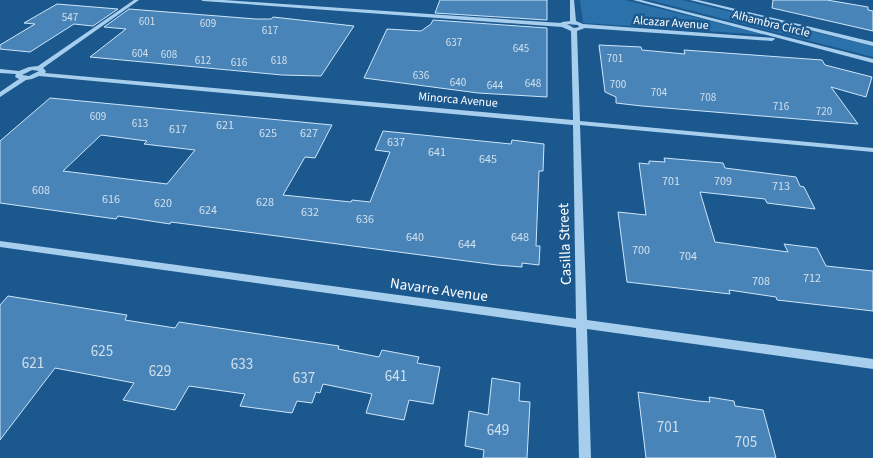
<svg xmlns="http://www.w3.org/2000/svg" width="873" height="458" viewBox="0 0 873 458" font-family="'Source Sans 3',sans-serif">
  <style>
    .green { fill: #2b71aa }
    .building { fill: #4884b8; stroke: #cee6fa; fill-rule: evenodd }
    .lines { fill: none; stroke-linecap: round; stroke-linejoin: round }
    .minor { fill: #a8ceee; fill-rule: evenodd }
    .labels { text-anchor: middle; dominant-baseline: central; stroke-width: 5; stroke-linejoin: round; paint-order: stroke }
    .far-number-label { font-size: 11px; fill: #d1e0ed }
    .far-street-label { font-size: 12px; fill: #fff; stroke: #1b588e }
    .number-label { font-size: 12px; fill: #d1e0ed }
    .street-label { font-size: 15px; fill: #fff; stroke: #1b588e }
    .near-number-label { font-size: 15px; fill: #d1e0ed }
  </style>
  <rect width="100%" height="100%" fill="#1b588e"/>
  <g class="green">
    <path d="M580,0h45l141,35 -183,-12z"/>
    <path d="M649,0h33l191,46v11z"/>
  </g>
  <g class="building">
    <path d="M440,0h107v20l-112,-7z"/>
    <path d="M773,0h54l41,7v3l5,1v20l-101,-23z"/>
    <path d="M57,4l61,5 -25,17 -19,-2 -44,28 -30,-3v-4l35,-21 -11,-1z"/>
    <path d="M129,9l127,10h15l2,-2 81,9 -33,50 -39,-1 -192,-18 36,-28 -22,-2z"/>
    <path d="M433,20l114,8v69l-69,-4 -114,-15 23,-49 34,2 10,-7z"/>
    <path d="M599,45l42,2 1,3 43,4 -1,-4 138,10 3,5 47,12 -6,20 -35,-10 27,37 -216,-18 -26,-3v-6l-11,-5z"/>
    <path d="M50,98l282,27 -17,33 -10,-1 -22,38 68,7 1,-2 18,2 20,-50 -15,-2 8,-19 128,13 1,-4 32,4 -1,27h-4l-3,75h4l-1,19 -17,-2v4l-25,-2 -326,-43 -1,2 -52,-8 -2,3 -116,-16v-62zM101,135l46,6 -3,3 51,6 -28,34 -104,-13z"/>
    <path d="M664,158l59,5 2,5 71,9 4,9 4,1 11,22 -48,-6 -2,-4 -65,-7 15,50 73,10 -4,-8 33,4 9,18 47,5v40l-96,-11 -1,-3 -47,-7 1,4 -103,-12 -9,-70 28,3 -7,-52 10,1v-3l16,1z"/>
    <path d="M8,296l119,19 -2,5 50,8 4,-6 160,24 -1,3 41,8 3,-7 37,7 -2,6 23,4 -7,37 -24,-4 -5,20 -38,-7 6,-19 -49,-10 -3,9 -4,-1 -4,11 -15,-2 -5,12 -52,-7 5,-12 -56,-8 -14,24 -52,-10 11,-17 -79,-15 -55,72v-135z"/>
    <path d="M492,378l28,5 -1,18 11,1 -3,56h-44l1,-8 -19,-4 4,-35 19,4z"/>
    <path d="M638,392l60,9 12,1 -1,-5 25,4 1,5 28,4 13,48h-130z"/>
  </g>
  <g class="lines">
    <g class="minor">
      <path d="M134,0h5l-96,68 3,3 -1,2 528,47 -2,-89 -9,-4 -359,-26 -2,-1h23l337,23 1,-1 8,-1v-21h4l2,21 7,3 191,14 1,1 -3,2 -187,-13 -8,3 3,90 293,27v4l-293,-27 7,195 286,39v10l-286,-40 4,129h-12l-3,-130 -576,-81v-6l576,78 -3,-194 -534,-49 -7,3 -6,1 -26,17v-5l19,-13 -4,-2 1,-3 -16,-1v-4l19,2 10,-4 9,-1zM567,24l11,1 1,2 -5,1zM32,70l7,1 -10,5 -7,-1z"/>
      <path d="M633,0h8l232,59v4z"/>
      <path d="M690,0h8l175,42v4z"/>
    </g>
  </g>
  <g class="labels">
    <g class="far-number-label">
      <text x="70" y="17">547</text>
      <text x="147" y="21">601</text>
      <text x="208" y="23">609</text>
      <text x="270" y="30">617</text>
      <text x="454" y="42">637</text>
      <text x="521" y="48">645</text>
      <text x="140" y="53">604</text>
      <text x="169" y="54">608</text>
      <text x="615" y="58">701</text>
      <text x="203" y="60">612</text>
      <text x="279" y="60">618</text>
      <text x="239" y="62">616</text>
      <text x="421" y="75">636</text>
      <text x="458" y="82">640</text>
      <text x="533" y="83">648</text>
      <text x="618" y="84">700</text>
      <text x="495" y="85">644</text>
      <text x="659" y="92">704</text>
      <text x="708" y="97">708</text>
      <text x="781" y="106">716</text>
      <text x="824" y="111">720</text>
      <text x="98" y="116">609</text>
      <text x="140" y="123">613</text>
    </g>
    <g class="far-street-label">
      <text transform="translate(671 23) rotate(4)">Alcazar Avenue</text>
      <text transform="translate(771 24) rotate(14)">Alhambra Circle</text>
      <text transform="translate(458 100) rotate(5)">Minorca Avenue</text>
    </g>
    <g class="number-label">
      <text x="225" y="125">621</text>
      <text x="178" y="129">617</text>
      <text x="268" y="133">625</text>
      <text x="309" y="133">627</text>
      <text x="396" y="142">637</text>
      <text x="437" y="152">641</text>
      <text x="488" y="159">645</text>
      <text x="671" y="181">701</text>
      <text x="723" y="181">709</text>
      <text x="781" y="186">713</text>
      <text x="41" y="190">608</text>
      <text x="111" y="199">616</text>
      <text x="265" y="202">628</text>
      <text x="163" y="203">620</text>
      <text x="208" y="210">624</text>
      <text x="310" y="212">632</text>
      <text x="365" y="219">636</text>
      <text x="415" y="237">640</text>
      <text x="520" y="237">648</text>
      <text x="467" y="244">644</text>
      <text x="641" y="250">700</text>
      <text x="688" y="256">704</text>
      <text x="812" y="278">712</text>
      <text x="761" y="281">708</text>
    </g>
    <g class="street-label">
      <text transform="translate(565 244) rotate(-92)">Casilla Street</text>
      <text transform="translate(439 290) rotate(8)">Navarre Avenue</text>
    </g>
    <g class="near-number-label">
      <text x="102" y="351">625</text>
      <text x="33" y="363">621</text>
      <text x="242" y="364">633</text>
      <text x="160" y="371">629</text>
      <text x="396" y="376">641</text>
      <text x="304" y="378">637</text>
      <text x="668" y="427">701</text>
      <text x="498" y="430">649</text>
      <text x="746" y="442">705</text>
    </g>
  </g>
</svg>
